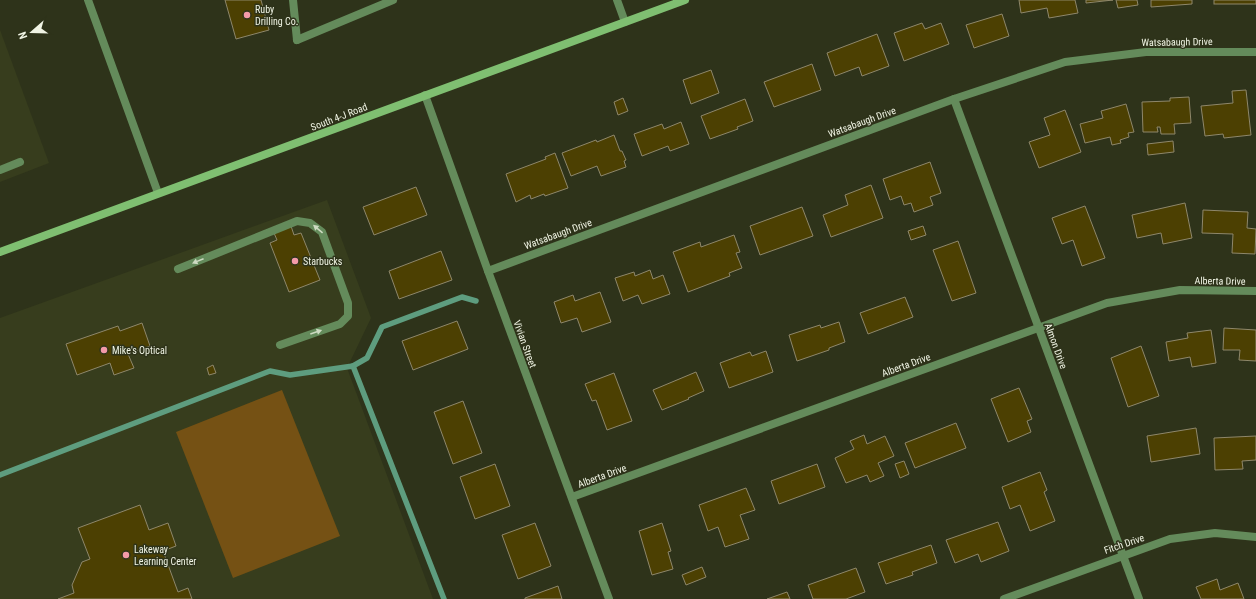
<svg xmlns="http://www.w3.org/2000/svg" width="1256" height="599" viewBox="0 0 1256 599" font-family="'Roboto Condensed',sans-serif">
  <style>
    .built { fill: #373d1d }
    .green { fill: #755114 }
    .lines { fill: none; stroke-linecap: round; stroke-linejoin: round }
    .stream { stroke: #5e9d7f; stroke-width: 5.5 }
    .building { fill: #4c4002; stroke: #8e876b }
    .service { stroke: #648b5b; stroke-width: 8 }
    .minor { stroke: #648b5b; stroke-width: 8 }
    .secondary { stroke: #7fbf71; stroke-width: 8 }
    .oneway { fill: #cddac2 }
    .poi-dot { fill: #f39aa8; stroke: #2e331a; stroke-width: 1.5 }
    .labels { text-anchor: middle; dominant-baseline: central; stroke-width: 3; stroke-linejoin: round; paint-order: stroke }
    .poi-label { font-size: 10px; fill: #f0f4e4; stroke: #2e331a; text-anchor: start }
    .street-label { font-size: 10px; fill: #f0f4e4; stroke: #2e331a }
  </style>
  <rect width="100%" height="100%" fill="#2e331a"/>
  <g class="built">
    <path d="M0,30l49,133 -49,19z"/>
    <path d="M327,200l44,118 -24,50 86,231h-433v-281z"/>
  </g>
  <path class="green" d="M282,390l58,146 -107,42 -57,-146z"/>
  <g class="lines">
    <g class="stream">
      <path d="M353,366l14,-8 15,-31 80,-30 14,4"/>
      <path d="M0,475l270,-104 20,4 63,-9 91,233"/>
    </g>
  </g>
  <g class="building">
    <path d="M225,0h36l8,30 -33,9z"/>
    <path d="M1019,0h56l3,13 -29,5 -2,-10 -26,5z"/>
    <path d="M1086,0h27l-27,3z"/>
    <path d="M1116,0h21l1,5 -20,3z"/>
    <path d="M1151,0h41v4l-41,3z"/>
    <rect x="1214" y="0" width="42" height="4"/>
    <path d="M1002,14l7,22 -35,12 -8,-23z"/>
    <path d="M922,23l3,6 16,-6 8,21 -45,17 -10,-28z"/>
    <path d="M877,34l12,32 -27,10 -3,-9 -24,9 -8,-23z"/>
    <path d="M812,64l9,26 -47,17 -10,-25z"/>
    <path d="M711,70l8,23 -28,11 -8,-24z"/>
    <path d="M1246,90l5,45 -27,3 -1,-4 -18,2 -4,-30 32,-3 -1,-12z"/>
    <path d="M1189,97l2,26 -17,1 1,10h-14l-1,-7h-3l1,5h-15l-1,-30 28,-1v-3z"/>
    <path d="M623,98l5,13 -10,4 -4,-13z"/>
    <path d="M745,99l8,22 -16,6 1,2 -28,10 -9,-23z"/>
    <path d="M1126,104l8,28 -6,1 1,4 -9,3 1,3 -9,2 -2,-8 -25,6 -5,-19 23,-6 -2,-7z"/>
    <path d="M1065,110l16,42 -42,16 -10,-26 21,-7 -6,-17z"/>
    <path d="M681,122l8,22 -19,7 -2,-5 -26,10 -8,-22 28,-10 2,5z"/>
    <path d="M614,135l6,16h2l4,9 -2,1 2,6 -25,9 -4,-10 -26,10 -9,-23 34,-13 1,2z"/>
    <path d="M1173,141l1,11 -26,3 -1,-11z"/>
    <path d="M555,153l13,35 -23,8 -1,-2 -13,5 -1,-4 -14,7 -10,-28 40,-15 -1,-2z"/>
    <path d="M930,162l11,31 -11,4 3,8 -19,7 -3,-9 -7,2 -3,-9 -11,4 -7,-21z"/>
    <path d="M871,185l12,33 -52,19 -8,-22 25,-10 -3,-10z"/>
    <path d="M416,187l11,28 -53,20 -11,-28z"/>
    <path d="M1185,203l7,35 -29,6 -2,-11 -24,5 -5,-23z"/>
    <path d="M1085,206l20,52 -23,8 -9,-26 -11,4 -10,-26z"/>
    <path d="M802,207l11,29 -53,19 -10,-29z"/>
    <path d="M1203,210l45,2 -1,16 9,1 -1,25 -23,-1 1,-19 -31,-1z"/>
    <path d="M291,226l3,9 7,-2 19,47 -31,12 -19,-49 7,-3 -3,-7z"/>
    <path d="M923,226l3,9 -15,5 -3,-9z"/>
    <path d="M734,235l6,17 -4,1 6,15 -13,5 1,3 -42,16 -15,-40 27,-10 1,5z"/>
    <path d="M958,241l18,52 -24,8 -19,-51z"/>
    <path d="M441,251l11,29 -53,19 -10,-28z"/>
    <path d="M650,270l3,9 10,-4 7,19 -28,10 -4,-9 -15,6 -8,-23 19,-6 1,4z"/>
    <path d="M600,292l11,30 -29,10 -5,-14 -16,5 -7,-21 19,-7 2,6z"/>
    <path d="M905,297l8,20 -45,17 -8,-21z"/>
    <path d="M457,321l11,28 -55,21 -11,-29z"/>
    <path d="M839,322l6,20 -16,6v2l-32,11 -8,-26 31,-10 1,3z"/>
    <path d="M142,323l8,23 -22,8 6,14 -20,7 -4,-12 -33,12 -11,-31 52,-18 2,5z"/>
    <path d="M1224,328l32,2v31l-17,-1 1,-10h-17z"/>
    <path d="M1211,330l5,33 -24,4 -2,-10 -21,4 -3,-19 22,-4 -1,-5z"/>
    <path d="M1141,346l18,50 -31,11 -17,-49z"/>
    <path d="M766,351l7,21 -44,16 -9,-25 30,-11 2,4z"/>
    <path d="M213,365l3,8 -7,2 -2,-7z"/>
    <path d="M696,372l8,19 -16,7 1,1 -27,11 -9,-20z"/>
    <path d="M614,373l18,48 -25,9 -11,-30 -4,1 -7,-17z"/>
    <path d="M1019,388l13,31 -5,2 4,11 -23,10 -17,-43z"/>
    <path d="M463,401l19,52 -29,11 -19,-52z"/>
    <path d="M956,423l10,25 -51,20 -10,-25z"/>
    <path d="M1196,428l4,26 -49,8 -4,-26z"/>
    <path d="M864,435l3,9 18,-8 9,20 -16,7 6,13 -14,6 -3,-7 -21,8 -11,-25 19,-9 -4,-8z"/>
    <path d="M1256,436v24l-14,1 1,8 -28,1 -1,-32z"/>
    <path d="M904,461l5,13 -9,4 -5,-14z"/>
    <path d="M495,464l15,42 -35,13 -15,-42z"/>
    <path d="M817,464l8,23 -46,17 -8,-23z"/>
    <path d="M1040,472l7,18 -3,2 11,29 -25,10 -10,-26 -10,4 -8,-22z"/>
    <path d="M746,488l9,22 -15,5 9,24 -24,8 -7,-20 -10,4 -9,-26z"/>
    <path d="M140,505l9,25 19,-7 8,23 -13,5 15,41 10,-4 4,11h-134l16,-6 -2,-8 10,-23 8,-3 -12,-31z"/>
    <path d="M998,522l11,29 -28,11 -3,-8 -23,9 -9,-23z"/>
    <path d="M535,523l16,43 -33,13 -16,-44z"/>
    <path d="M662,523l9,28 -3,1 5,17 -21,6 -13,-44z"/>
    <path d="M931,545l6,18 -25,9 1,3 -27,9 -8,-21z"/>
    <path d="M702,567l4,10 -20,8 -4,-10z"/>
    <path d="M856,568l9,24 -19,7h-33l-5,-14z"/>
    <path d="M1217,579l3,11 18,-7 6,16h-43l-5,-12z"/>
    <path d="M558,586l4,13h-37v-1z"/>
    <path d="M787,592l3,7h-23z"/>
  </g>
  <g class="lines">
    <g class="service">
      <path d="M88,0l70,193"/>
      <path d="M293,0l4,40"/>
      <path d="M0,170l20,-8"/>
      <path d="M178,269l119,-48 13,2 12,9 26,71v13l-8,8 -60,21"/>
    </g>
    <g class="minor">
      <path d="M617,0l8,22"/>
      <path d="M297,40l96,-40"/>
      <path d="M425,95l63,176 121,328"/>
      <path d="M954,99l185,500"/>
      <path d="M488,271l466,-172 111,-37 81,-10h110"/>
      <path d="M572,497l535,-194 73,-13 76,1"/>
      <path d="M1004,599l166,-60 45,-6 41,4"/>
    </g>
    <path class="secondary" d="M0,252l685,-252"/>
  </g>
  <defs><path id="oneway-solid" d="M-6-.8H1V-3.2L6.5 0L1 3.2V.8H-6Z"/></defs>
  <g class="oneway">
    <use href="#oneway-solid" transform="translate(318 229) rotate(-140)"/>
    <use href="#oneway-solid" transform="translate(198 261) rotate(158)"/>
    <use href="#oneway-solid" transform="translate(316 332) rotate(-19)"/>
  </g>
  <g class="poi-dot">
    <circle cx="247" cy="15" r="4"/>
    <circle cx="295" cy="261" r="4"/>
    <circle cx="104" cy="350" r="4"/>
    <circle cx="126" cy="555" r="4"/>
  </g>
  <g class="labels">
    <g class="poi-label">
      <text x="255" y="9">Ruby<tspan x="255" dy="12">Drilling Co.</tspan></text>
      <text x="303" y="261">Starbucks</text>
      <text x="112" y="350">Mike's Optical</text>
      <text x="134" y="549">Lakeway<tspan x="134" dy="12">Learning Center</tspan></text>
    </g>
    <g class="street-label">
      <text transform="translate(1177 42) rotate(-1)">Watsabaugh Drive</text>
      <text transform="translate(339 117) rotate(-21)">South 4-J Road</text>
      <text transform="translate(862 122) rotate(-20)">Watsabaugh Drive</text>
      <text transform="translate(558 234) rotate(-20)">Watsabaugh Drive</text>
      <text transform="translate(1220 281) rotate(1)">Alberta Drive</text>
      <text transform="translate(525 344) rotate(70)">Vivian Street</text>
      <text transform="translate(1056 346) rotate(70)">Almon Drive</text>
      <text transform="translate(906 365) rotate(-20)">Alberta Drive</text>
      <text transform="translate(602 476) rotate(-20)">Alberta Drive</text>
      <text transform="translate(1124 544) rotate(-19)">Fitch Drive</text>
    </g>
  </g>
  <g transform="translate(32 32) rotate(250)" stroke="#2e331a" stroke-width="3" paint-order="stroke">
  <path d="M0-3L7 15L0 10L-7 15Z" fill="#f0f4e4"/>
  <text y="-6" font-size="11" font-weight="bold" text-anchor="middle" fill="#f0f4e4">N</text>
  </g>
</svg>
